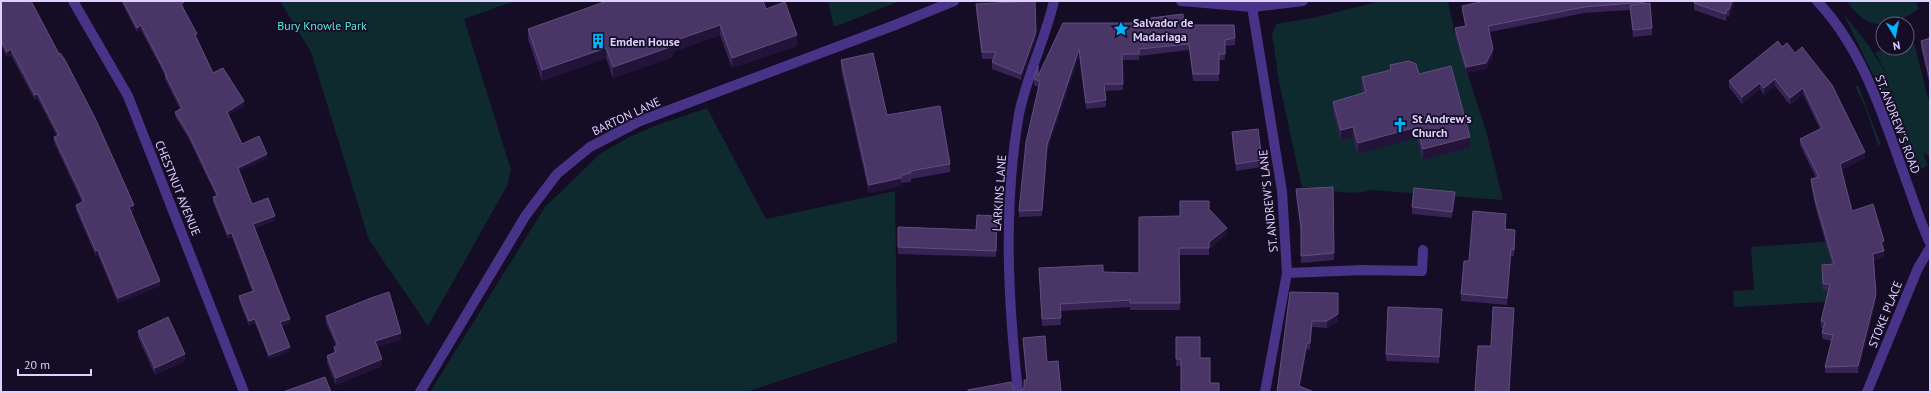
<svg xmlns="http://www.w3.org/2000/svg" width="1931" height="393" viewBox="0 0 1931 393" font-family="'PT Sans',sans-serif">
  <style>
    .green { fill: #0f2a2f }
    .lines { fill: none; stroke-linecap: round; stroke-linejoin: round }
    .street { stroke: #473488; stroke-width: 10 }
    .wall { fill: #372454 }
    .shaded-wall { fill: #221339 }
    .building { fill: #493666; stroke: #604e7e }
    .labels { text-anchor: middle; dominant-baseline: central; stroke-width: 3.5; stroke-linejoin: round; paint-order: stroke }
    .poi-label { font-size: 12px; font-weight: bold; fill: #ded0ff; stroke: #150c25; text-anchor: start }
    .park-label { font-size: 12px; fill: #53e9df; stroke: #150c25 }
    .street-label { font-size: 12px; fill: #ded0ff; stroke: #150c25 }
  </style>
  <rect width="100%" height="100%" fill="#150c25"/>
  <g class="green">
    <path d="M280,1h235l-51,18 47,151 -4,16 -79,140 -59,-86 -58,-188z"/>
    <path d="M828,1h72l-66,26z"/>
    <path d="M1381,1h67l7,34 31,96 17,69 -132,-10c-23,7 -46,-2 -69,-3l-23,-105 -7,-48 4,-10 37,-6z"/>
    <path d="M1847,1h69l2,8c-11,10 -37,20 -51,12 -8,-5 -15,-12 -20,-20z"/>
    <path d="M1843,13l26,33 19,31 -13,-25 19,-4h13v-3l7,-2 16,63v50l-7,-3 5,12 -14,9 -22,-60z"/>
    <path d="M1858,85l23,60h-3l-13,-38 -10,-21z"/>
    <path d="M707,108l59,111 129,-28 2,151 -151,50h-316l115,-185 55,-53 29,-17 28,-12z"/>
    <path d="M1837,241l3,60 -106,6 -1,-16 21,-1 -3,-43z"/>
  </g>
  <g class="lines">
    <g class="street">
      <path d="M73,1l55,95 116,296"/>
      <path d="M1181,1l71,6 51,-6"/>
      <path d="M1817,1c46,48 67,117 89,179 8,21 14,42 24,63"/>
      <path d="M1252,7l30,184 5,82 -22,119"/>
      <path d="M1287,273l76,-3 59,1 1,-21"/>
      <path d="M420,392l106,-177 31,-41 33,-27 50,-26 255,-96 59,-24"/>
      <path d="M1018,392c-10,-92 -15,-186 1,-278 8,-39 26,-74 35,-113"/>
      <path d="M1867,392l51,-124 12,-20"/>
    </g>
  </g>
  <g class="wall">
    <path d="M1,1l133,209 -3,2 29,74 -42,17 -20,-48 -2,1 -20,-46v-5l6,-3 -28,-60v-5l3,-1 -19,-37 -3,1 -24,-45 -4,2 -6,-12z"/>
    <path d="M121,1h63v6h-1l14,32 16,34 31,33 -16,9 14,29 25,14 -28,13 13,33 23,16 -20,8 35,95 -8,3 8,25 -21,8 -14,-36 -6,3 -10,-26v-4l13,-5 -20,-54 -4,2 -15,-37v-5l3,-1 -27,-57 -14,-23v-4l5,-3 -15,-30v-4l-24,-45 -4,2z"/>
    <path d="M1645,1v3l7,24v7l-19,2 -3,-27 -46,3 -94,19 3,24 -7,13 -20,4 -11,-38v-7l10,-2 -3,-14v-6z"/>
    <path d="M1695,1h40l-6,16 -2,-1 -1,5 -32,-11v-7z"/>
    <path d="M976,4l60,34 -15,42 -29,-11v-7l1,-3h-11l-6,-49z"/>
    <path d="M766,9l31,37 -65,22 -12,-33 -47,17v5l-60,21 -7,-20 -64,23 -14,-42v-10z"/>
    <path d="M1151,18l33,7 51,13v7l-10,1v14h-6v21h-26l-4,-31 -50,6v4h-17l1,30 -18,1 1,16 -20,2 -7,-53 -32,95 -5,65 -23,1v-6l19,-124 -4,-2v-6l4,-3 25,-53h88z"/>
    <path d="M1930,38v49l-9,-40v-6z"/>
    <path d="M1778,41l87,117 -24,12 11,41 32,36 -1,1 1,9 -10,3 2,41 -18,72h-33v-6l7,-26 -10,-2v-6l1,-5h-2v-7l7,-31h-5l-1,-25h10l-16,-56 -5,-23v-7l5,-1 -16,-33v-6l20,-10 -17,-35 -13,11 -15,-19 -11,9 -4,-6 -18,15 -13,-17v-6z"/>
    <path d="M841,60l46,55 63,49v8l-39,7v3l-10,1v3l-32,7 -28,-124z"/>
    <path d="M1390,65l29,9 51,74 -47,12 -6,-22 -59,16 -5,-17 -12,3 -8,-28v-10l30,-9 -1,-5v-11l28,-7z"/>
    <path d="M1232,132l30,28v7l-26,4 -4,-32z"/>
    <path d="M1333,187l1,73 -33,3v-30l-5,-37v-7z"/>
    <path d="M1455,199l-3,19 -40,-4v-7z"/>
    <path d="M1209,209l18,25 -18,15v6h-30l1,55h-50v-3l-70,4 1,14 -19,1 -3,-58 64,4 36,1 41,-57z"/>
    <path d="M997,216l-1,41 -98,-3v-27l78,3z"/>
    <path d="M1506,220l-1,9 10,8 -1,19h-3l-4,49 -46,-4v-7l8,-33z"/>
    <path d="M1290,292l48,8v21l-11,7 -15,-1 -2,23 -3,-1 -30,43z"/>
    <path d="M326,316l75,24 -24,7 5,19 -46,19 -9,-22v-7l7,-3v-6l2,-1 -10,-23z"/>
    <path d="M1442,316l-3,47 -53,-2v-7z"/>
    <path d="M138,331l47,30 -30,14 -17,-38z"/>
    <path d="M1176,337l24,21 10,25 9,9 -38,-26h-5z"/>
    <path d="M1023,338l24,24 14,30h-93v-2l53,1 3,-3 3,-8 -4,-35z"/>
  </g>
  <g class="shaded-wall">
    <path d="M1732,1h3l-6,16v-7z"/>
    <path d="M184,2v5l-3,1v-4z"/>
    <path d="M1727,9v7l-1,5v-7z"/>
    <path d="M141,25v5l-4,2v-4z"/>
    <path d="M720,25v10l-47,17v5l-60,21v-11l58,-25z"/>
    <path d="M1036,32v6l-15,42v-6z"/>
    <path d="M797,35v11l-65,22v-10z"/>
    <path d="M606,48v10l-64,23v-11z"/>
    <path d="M11,49v6l-4,2v-5z"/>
    <path d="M1079,49v7l-32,95 -5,65v-6l5,-65z"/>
    <path d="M1493,49v7l-7,13 -20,4v-6z"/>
    <path d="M1775,79v7l-11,9v-7z"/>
    <path d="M1760,83v6l-18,15v-7z"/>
    <path d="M1803,88v6l-13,11v-7z"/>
    <path d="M38,94v5l-3,1v-5z"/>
    <path d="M244,101v5l-17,10v-4z"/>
    <path d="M1353,127v10l-12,3v-10z"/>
    <path d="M1417,127v11l-59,16v-11z"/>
    <path d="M1470,137v11l-47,12v-11z"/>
    <path d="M1865,152v6l-25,13v-7z"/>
    <path d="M267,154v4l-29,14v-4z"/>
    <path d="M901,178v8l-32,7v-8z"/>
    <path d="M1455,192v7l-3,19v-6z"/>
    <path d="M134,205v5l-5,2v-5z"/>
    <path d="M275,216v4l-22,8v-4z"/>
    <path d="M1227,228v6l-18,15v-7z"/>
    <path d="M232,233v4l-4,2v-5z"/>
    <path d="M1884,241v6l-3,1v-6z"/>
    <path d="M1511,249v7l-4,49v-7z"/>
    <path d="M98,250v5l-2,1v-5z"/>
    <path d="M1884,251v6l-11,3v-6z"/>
    <path d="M160,281v5l-42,17v-5z"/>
    <path d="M1876,294v7l-18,72v-7z"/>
    <path d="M1338,300v21l-11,7v-7z"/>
    <path d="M1514,308v7l-5,77z"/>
    <path d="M255,319v4l-6,3v-5z"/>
    <path d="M290,319v4l-10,4v-5z"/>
    <path d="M1312,321v6l-2,23v-7z"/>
    <path d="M401,333v7l-26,8v-7z"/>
    <path d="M1307,343v6l-8,43v-6z"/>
    <path d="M290,347v4l-21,8v-4z"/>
    <path d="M185,354v7l-30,14v-7z"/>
    <path d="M382,359v7l-46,19v-7z"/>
  </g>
  <g class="building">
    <path d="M1,1h30l28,53 1,-1 5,7 30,58 39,87 -5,2 31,74 -42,17 -20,-48 -2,1 -20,-46 8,-4 -30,-64 5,-2 -21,-41 -3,1 -24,-46 -4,3 -6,-12v-16h1l-1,-1z"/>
    <path d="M123,1h61v1l-3,2 16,30 -2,1 18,38 10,-5 21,33 -17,11 15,32 17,-8 8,18 -29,14 14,36 16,-6 7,18 -22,8 37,95 -10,3 10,25 -21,8 -14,-36 -6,2 -10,-25 15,-5 -22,-58 -4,1 -15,-37 5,-1 -29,-61 -14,-23 7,-4 -17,-34h1l-25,-49 -4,3z"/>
    <path d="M607,1h156l3,8 19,-7 12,33 -65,23 -12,-33 -49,17 2,4 -60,21 -7,-19 -64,22 -14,-41z"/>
    <path d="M1035,1l1,31 -15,42 -29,-12 4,-10h-14l-6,-48z"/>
    <path d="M1485,1h160v1l-61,5 -96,19 5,23 -7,14 -20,4 -11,-39 11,-2 -4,-20z"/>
    <path d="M1695,1h37l-3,9 -2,-1 -1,5 -32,-11z"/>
    <path d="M1650,3l2,25 -19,2 -3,-25z"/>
    <path d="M1183,14l1,11h50l1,13 -10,2v14h-6v20h-26l-4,-30 -50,5v5h-17l1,30h-19l2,16 -20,3 -7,-54 -32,96 -5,65 -23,1 7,-69 14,-61 -6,-2 4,-13v10l25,-53h89l-1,-5z"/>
    <path d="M1930,38v42l-9,-39z"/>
    <path d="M1778,41l4,6 5,-4 8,10 7,-6 30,38 33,67 -25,12 12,47 21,-7 11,37 -3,1 3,9 -11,3 3,40 -18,72 -33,1 8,-32 -11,-2 3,-11 -4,-1 9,-37h-7l-1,-19 12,-1 -18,-61 -5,-24 8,-2 -19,-38 22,-11 -19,-40 -13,10 -15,-19 -11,9 -4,-5 -18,14 -13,-16z"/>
    <path d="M873,53l14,62 53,-9 10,58 -40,7 1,2 -10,2v3l-32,7 -28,-125z"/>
    <path d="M1409,61l7,3 3,10 32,-8 19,71 -47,12 -6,-22 -59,16 -5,-16 -12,3 -8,-28 33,-10 -4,-15 29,-7 -1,-5z"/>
    <path d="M1258,129l4,31 -26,4 -4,-32z"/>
    <path d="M1333,187l1,66 -33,3v-30l-5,-37z"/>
    <path d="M1414,188l41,4 -3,20 -40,-5z"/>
    <path d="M1180,201h29v8l18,19 -18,14v6h-30l1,55h-50v-3l-70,4 1,14 -19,1 -3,-51 64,-3v7l36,1v-56l41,-1z"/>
    <path d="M1473,211l33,3 -1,15 10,1 -1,20 -3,-1 -4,49 -46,-4 3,-33h5z"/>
    <path d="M977,215l20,1 -1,35 -98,-4v-20l78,3z"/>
    <path d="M389,292l12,41 -26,8 7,18 -46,19 -9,-22 9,-4 -2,-5 4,-2 -12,-29 45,-18z"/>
    <path d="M1290,292l48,1v21l-11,7h-15l-2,22h-3l-8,43 15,6h-37z"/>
    <path d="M1388,307l54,2 -3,48 -53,-3z"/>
    <path d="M1493,307l21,1 -5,84 -34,-1 3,-45h13z"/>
    <path d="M168,317l17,37 -30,14 -17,-37z"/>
    <path d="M1045,336l2,26 11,-1 3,31h-93v-2l43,-8 4,9h6l3,-3v-8h3l-4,-42z"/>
    <path d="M1176,337h24v21h10v25h9v9h-38v-33h-5z"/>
    <path d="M325,377l6,15h-48z"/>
  </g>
  <defs>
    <g id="sight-bare" transform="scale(1.2)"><path d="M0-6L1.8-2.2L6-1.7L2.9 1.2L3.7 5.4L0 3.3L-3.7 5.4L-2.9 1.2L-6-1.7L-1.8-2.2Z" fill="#00b3fb" stroke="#150c25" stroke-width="2.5" paint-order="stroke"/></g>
    <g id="building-bare" transform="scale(1.2)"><path d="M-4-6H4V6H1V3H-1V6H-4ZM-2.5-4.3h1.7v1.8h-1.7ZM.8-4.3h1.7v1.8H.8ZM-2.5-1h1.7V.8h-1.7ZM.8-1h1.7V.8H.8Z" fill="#00b3fb" stroke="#150c25" stroke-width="2.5" paint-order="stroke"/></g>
    <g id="church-bare" transform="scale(1.2)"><path d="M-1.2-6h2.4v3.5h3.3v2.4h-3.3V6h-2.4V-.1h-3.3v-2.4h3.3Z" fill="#00b3fb" stroke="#150c25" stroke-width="2.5" paint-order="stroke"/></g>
  </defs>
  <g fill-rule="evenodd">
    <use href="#sight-bare" x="1121" y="29"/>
    <use href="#building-bare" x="598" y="41"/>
    <use href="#church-bare" x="1400" y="125"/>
  </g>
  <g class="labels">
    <g class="poi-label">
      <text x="1133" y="22">Salvador de<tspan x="1133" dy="14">Madariaga</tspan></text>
      <text x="610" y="41">Emden House</text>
      <text x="1412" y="118">St Andrew's<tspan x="1412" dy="14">Church</tspan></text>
    </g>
    <g class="park-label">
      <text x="322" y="25">Bury Knowle Park</text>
    </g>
    <g class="street-label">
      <text transform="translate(626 116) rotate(-25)">BARTON LANE</text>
      <text transform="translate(1898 124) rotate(69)">ST. ANDREW'S ROAD</text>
      <text transform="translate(178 188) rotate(68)">CHESTNUT AVENUE</text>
      <text transform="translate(999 193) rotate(-86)">LARKINS LANE</text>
      <text transform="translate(1268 201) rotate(-96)">ST. ANDREW'S LANE</text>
      <text transform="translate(1885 314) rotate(-68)">STOKE PLACE</text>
    </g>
  </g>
  <rect width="1931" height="393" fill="none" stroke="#ded0ff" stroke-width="4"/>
  <g transform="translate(1895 36) rotate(170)"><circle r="19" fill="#150c25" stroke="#655a7c"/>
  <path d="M0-3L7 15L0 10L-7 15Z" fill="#00b3fb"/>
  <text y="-6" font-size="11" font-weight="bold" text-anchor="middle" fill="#ded0ff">N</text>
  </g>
  <path d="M18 369v6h73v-6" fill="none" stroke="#ded0ff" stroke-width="2"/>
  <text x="24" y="369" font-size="12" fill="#ded0ff" stroke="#150c25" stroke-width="3" paint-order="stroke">20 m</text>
</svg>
